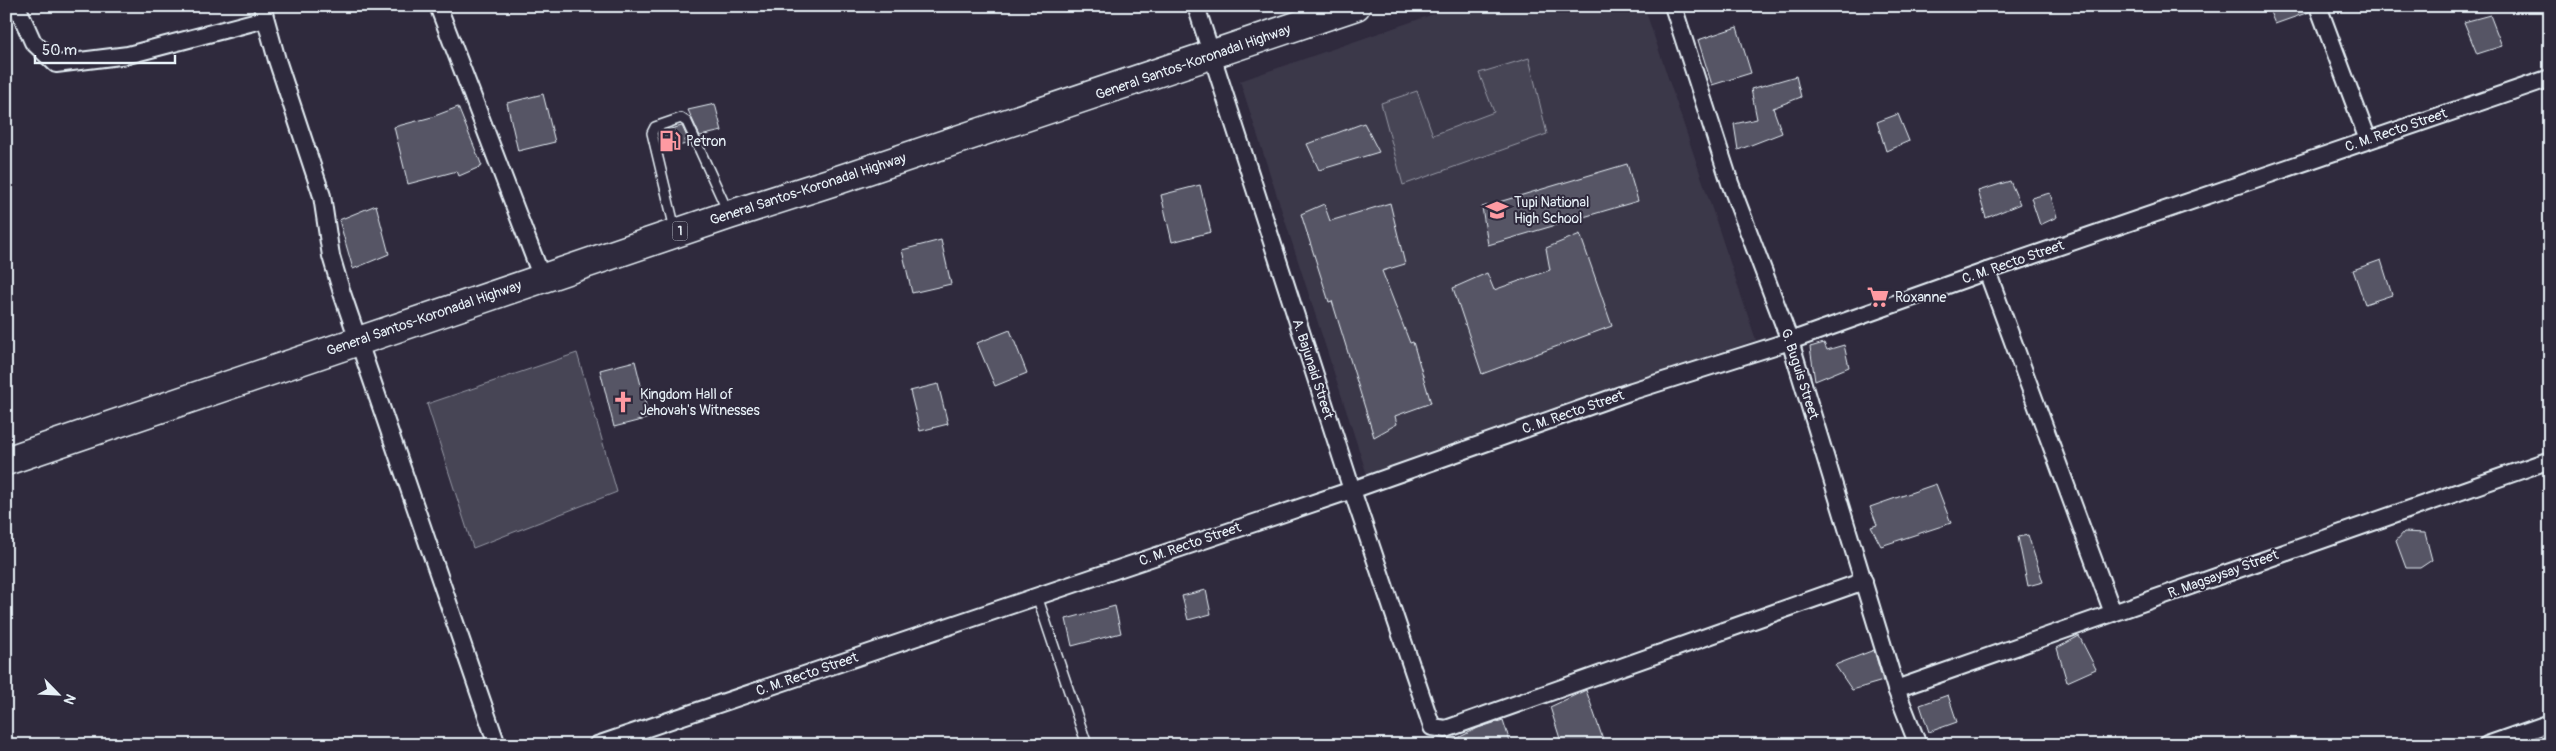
<svg xmlns="http://www.w3.org/2000/svg" width="2556" height="751" viewBox="0 0 2556 751" font-family="Pangolin,sans-serif">
  <style>
    .built { fill: #3b3749 }
    .green { fill: #464455; stroke: #979aa6 }
    .building { fill: #575565; stroke: #e8f1f8 }
    .lines { fill: none; stroke-linecap: round; stroke-linejoin: round }
    .lane-casing { stroke: #e8f1f8; stroke-width: 12 }
    .street-casing { stroke: #e8f1f8; stroke-width: 20 }
    .highway-casing { stroke: #e8f1f8; stroke-width: 31 }
    .lane { stroke: #2f2a3d; stroke-width: 9 }
    .street { stroke: #2f2a3d; stroke-width: 16 }
    .highway { stroke: #2f2a3d; stroke-width: 28 }
    .labels { text-anchor: middle; dominant-baseline: central; stroke-width: 4; stroke-linejoin: round; paint-order: stroke }
    .shield { fill: #2f2a3d; stroke: #b0b5c0; stroke-width: 1 }
    .shield-label { font-size: 12px; font-weight: bold; fill: #e8f1f8 }
    .street-label { font-size: 14px; fill: #e8f1f8; stroke: #2f2a3d }
    .poi-label { font-size: 14px; fill: #e8f1f8; stroke: #2f2a3d; text-anchor: start }
  </style>
  <rect width="100%" height="100%" fill="#2f2a3d"/>
  <filter id="ink" filterUnits="userSpaceOnUse"><feTurbulence type="fractalNoise" baseFrequency=".02" numOctaves="2"/><feDisplacementMap in="SourceGraphic" scale="10" xChannelSelector="R" yChannelSelector="G"/><feConvolveMatrix kernelMatrix="1 2 1 2 8 2 1 2 1" color-interpolation-filters="sRGB"/></filter>
  <g filter="url(#ink)">
    <path class="built" d="M1457,6h187l112,334 -389,135 -127,-394z"/>
    <g class="green">
      <path d="M1529,58l18,76 -144,51 -22,-82 36,-12 16,44 61,-23 -15,-39z"/>
      <path d="M577,353l40,139 -144,56 -46,-144z"/>
    </g>
    <g class="building">
      <path d="M2278,6h30l1,6 -34,12 -5,-12z"/>
      <path d="M2490,15l12,31 -25,8 -13,-32z"/>
      <path d="M1737,27l14,46 -39,12 -14,-45z"/>
      <path d="M1796,76l5,21 -28,11 9,25 -44,17 -4,-26 23,-5 -6,-30z"/>
      <path d="M543,94l12,48 -37,9 -11,-48z"/>
      <path d="M715,104l7,27 -22,5 -12,-26z"/>
      <path d="M458,107l24,59 -23,10 -2,-5 -49,13 -14,-57 38,-10z"/>
      <path d="M1898,114l11,27 -23,10 -9,-29z"/>
      <path d="M1364,123l15,29 -60,18 -12,-26z"/>
      <path d="M682,126l6,13 -3,1 1,4 -24,6 -3,-18z"/>
      <path d="M1627,164l11,37 -150,44 -6,-38z"/>
      <path d="M2010,181l10,23 -34,14 -8,-27z"/>
      <path d="M1200,185l11,47 -39,10 -11,-47z"/>
      <path d="M2050,193l7,24 -17,8 -9,-27z"/>
      <path d="M1390,203l15,61 -23,7 28,72 3,-1 18,61 -36,13 2,8 -23,13 -42,-136 -3,1 -28,-88 23,-10 6,17z"/>
      <path d="M376,205l13,49 -36,15 -14,-49z"/>
      <path d="M1580,234l32,92 -130,48 -29,-86 34,-15 7,17 56,-20 -4,-22z"/>
      <path d="M941,240l10,44 -39,9 -10,-43z"/>
      <path d="M2381,260l11,35 -27,9 -12,-34z"/>
      <path d="M1010,330l17,43 -32,13 -18,-43z"/>
      <path d="M1824,343l3,7 17,-5 5,22 -34,14 -5,-34z"/>
      <path d="M635,361l14,57 -35,9 -14,-57z"/>
      <path d="M938,384l10,40 -28,7 -10,-40z"/>
      <path d="M1936,484l15,39 -70,23 -10,-19 6,-2 -7,-18z"/>
      <path d="M2404,532l21,1 7,27 -12,8h-14l-10,-27z"/>
      <path d="M2028,535l15,47 -15,4 -10,-49z"/>
      <path d="M1206,590l5,24 -23,6 -6,-24z"/>
      <path d="M1115,606l6,27 -49,13 -6,-27z"/>
      <path d="M2079,636l17,33 -29,13 -10,-34z"/>
      <path d="M1874,650l9,31 -31,9 -17,-25z"/>
      <path d="M1586,690l19,55h-43l-12,-38z"/>
      <path d="M1948,695l9,27 -28,10 -9,-27z"/>
      <path d="M1503,720l8,25h-67l34,-17z"/>
    </g>
    <g class="lines">
      <g class="lane-casing">
        <g id="lane">
          <path d="M675,229l-23,-96 3,-6 26,-9 6,4 41,90"/>
          <path d="M1037,596l50,149"/>
        </g>
      </g>
      <g class="street-casing">
        <g id="street">
          <path d="M17,6l16,36 23,22 72,-9 137,-36"/>
          <path d="M262,6l15,54 45,136 9,60 11,37 155,452"/>
          <path d="M438,6l104,272"/>
          <path d="M1196,6l156,484 80,237 14,2 418,-148"/>
          <path d="M1673,6l57,177 60,158 106,348 22,56"/>
          <path d="M2318,6l50,134"/>
          <path d="M1987,271l126,342"/>
          <path d="M1896,689l654,-229"/>
          <path d="M597,745l755,-255 280,-99 158,-50 197,-70 563,-193"/>
          <path d="M2487,745l63,-22"/>
        </g>
      </g>
      <g class="highway-casing">
        <path id="highway" d="M6,461l723,-246 106,-34 521,-175"/>
      </g>
      <use href="#lane" class="lane"/>
      <use href="#street" class="street"/>
      <use href="#highway" class="highway"/>
    </g>
  </g>
  <defs>
    <g id="fuel-bare" transform="scale(1.725)"><path d="M-5.5-6h7V0h2V4h1.3V-2.5L3-4.5l.8-.8L6-3V5H2.5V1h-1V6h-7ZM-4.2-4.7v3.2H.2V-4.7Z" fill="#ff9aa2" stroke="#2f2a3d" stroke-width="2.5" paint-order="stroke"/></g>
    <g id="school-bare" transform="scale(1.725)"><path d="M0-5L7-2L0 1L-7-2ZM-4 1L0 2.5L4 1V4Q0 6-4 4Z" fill="#ff9aa2" stroke="#2f2a3d" stroke-width="2.5" paint-order="stroke"/></g>
    <g id="supermarket-bare" transform="scale(1.725)"><path d="M-6-5.5h2.5l.6 2H6L4.5 2H-2.5L-4.4-4H-6ZM-1.5 3.2a1.3 1.3 0 1 0 .1 0ZM3 3.2a1.3 1.3 0 1 0 .1 0Z" fill="#ff9aa2" stroke="#2f2a3d" stroke-width="2.5" paint-order="stroke"/></g>
    <g id="church-bare" transform="scale(1.725)"><path d="M-1.2-6h2.4v3.5h3.3v2.4h-3.3V6h-2.4V-.1h-3.3v-2.4h3.3Z" fill="#ff9aa2" stroke="#2f2a3d" stroke-width="2.5" paint-order="stroke"/></g>
  </defs>
  <g fill-rule="evenodd">
    <use href="#fuel-bare" x="670" y="141"/>
    <use href="#school-bare" x="1497" y="210"/>
    <use href="#supermarket-bare" x="1878" y="297"/>
    <use href="#church-bare" x="623" y="402"/>
  </g>
  <g class="labels">
    <rect class="shield" x="672.5" y="221.5" width="15" height="19" rx="4"/>
    <g class="shield-label">
      <text x="680" y="231">1</text>
    </g>
    <g class="street-label">
      <text transform="translate(1193 62) rotate(-19)">General Santos-Koronadal Highway</text>
      <text transform="translate(2396 130) rotate(-19)">C. M. Recto Street</text>
      <text transform="translate(808 189) rotate(-18)">General Santos-Koronadal Highway</text>
      <text transform="translate(2013 262) rotate(-19)">C. M. Recto Street</text>
      <text transform="translate(424 318) rotate(-19)">General Santos-Koronadal Highway</text>
      <text transform="translate(1313 369) rotate(72)">A. Bajunaid Street</text>
      <text transform="translate(1800 374) rotate(72)">G. Buguis Street</text>
      <text transform="translate(1573 412) rotate(-19)">C. M. Recto Street</text>
      <text transform="translate(1190 544) rotate(-19)">C. M. Recto Street</text>
      <text transform="translate(2223 574) rotate(-20)">R. Magsaysay Street</text>
      <text transform="translate(807 674) rotate(-19)">C. M. Recto Street</text>
    </g>
    <g class="poi-label">
      <text x="686" y="141">Petron</text>
      <text x="1514" y="202">Tupi National<tspan x="1514" dy="16">High School</tspan></text>
      <text x="1895" y="297">Roxanne</text>
      <text x="640" y="394">Kingdom Hall of<tspan x="640" dy="16">Jehovah's Witnesses</tspan></text>
    </g>
  </g>
  <rect width="2556" height="751" fill="none" stroke="#2f2a3d" stroke-width="25"/>
  <rect x="12" y="12" width="2531" height="726" fill="none" stroke="#e8f1f8" stroke-width="2" filter="url(#ink)"/>
  <g transform="translate(58 694) rotate(114)" stroke="#2f2a3d" stroke-width="4" paint-order="stroke">
  <path d="M0-4L9 19L0 12L-9 19Z" fill="#e8f1f8"/>
  <text y="-8" font-size="14" font-weight="bold" text-anchor="middle" fill="#e8f1f8">N</text>
  </g>
  <path d="M35 55v8h140v-8" fill="none" stroke="#e8f1f8" stroke-width="2.5"/>
  <text x="42" y="55" font-size="15" fill="#e8f1f8" stroke="#2f2a3d" stroke-width="4" paint-order="stroke">50 m</text>
</svg>
